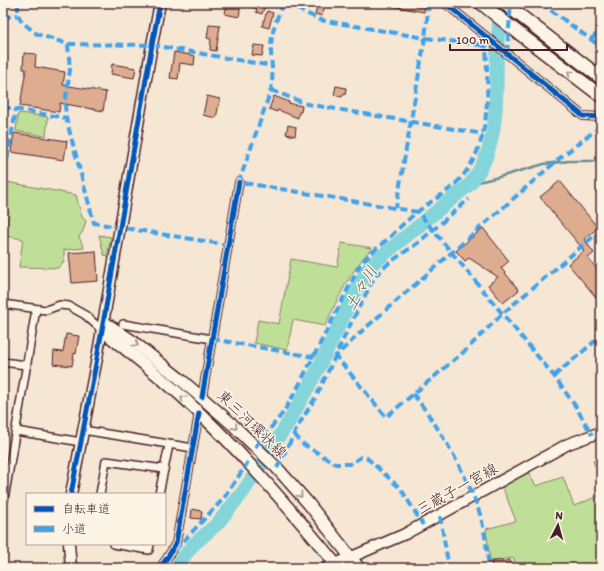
<svg xmlns="http://www.w3.org/2000/svg" width="604" height="571" viewBox="0 0 604 571" font-family="Itim,'Klee One',sans-serif">
  <style>
    .green { fill: #bfdf98; stroke: #847f62 }
    .lines { fill: none; stroke-linecap: round; stroke-linejoin: round }
    .stream { stroke: #6d8c94; stroke-width: 2.5 }
    .river { stroke: #84d5da; stroke-width: 14 }
    .building { fill: #dead90; stroke: #4a1f2b }
    .street-casing { stroke: #4a1f2b; stroke-width: 10 }
    .secondary-casing { stroke: #4a1f2b; stroke-width: 13 }
    .primary-casing { stroke: #4a1f2b; stroke-width: 14 }
    .highway-casing { stroke: #4a1f2b; stroke-width: 15 }
    .street { stroke: #fcf5e5; stroke-width: 7 }
    .secondary { stroke: #fcf5e5; stroke-width: 10 }
    .primary { stroke: #fcf5e5; stroke-width: 11 }
    .highway { stroke: #fcf5e5; stroke-width: 12 }
    .quiet { stroke: #40a2eb; stroke-width: 4; stroke-dasharray: 8 4; stroke-linecap: butt }
    .cycleway-casing { stroke: #fcf5e5; stroke-width: 8 }
    .cycleway { stroke: #0057b8; stroke-width: 5 }
    .oneway { stroke: #a38a88 }
    .labels { text-anchor: middle; dominant-baseline: central; stroke-width: 3; stroke-linejoin: round; paint-order: stroke }
    .street-label { font-size: 15px; fill: #4a1f2b; stroke: #fcf5e5 }
    .water-label { font-size: 16px; font-style: italic; fill: #5b5660; stroke: #fcf5e5 }
  </style>
  <rect width="100%" height="100%" fill="#f6e7d4"/>
  <filter id="ink" filterUnits="userSpaceOnUse"><feTurbulence type="fractalNoise" baseFrequency=".025" numOctaves="2"/><feDisplacementMap in="SourceGraphic" scale="8" xChannelSelector="R" yChannelSelector="G"/><feConvolveMatrix kernelMatrix="1 2 1 2 8 2 1 2 1" color-interpolation-filters="sRGB"/></filter>
  <g filter="url(#ink)">
    <g class="green">
      <path d="M20,113l28,4 -2,19 -30,-5 2,-17z"/>
      <path d="M7,182l69,13 6,22 4,4 -3,10 -4,6 5,11 -20,2v11l-6,7 -39,-1 4,-28 -18,-3 4,-24 -6,-2z"/>
      <path d="M99,235l12,2 -4,19 -3,-1z"/>
      <path d="M342,243l30,5c-22,23 -34,50 -47,78l-32,-6 -6,30 -33,-7 4,-23 21,4 12,-65 46,8z"/>
      <path d="M601,458v110h-85l-2,-10 -24,3 -4,-32 30,-8 -14,-35 26,-14 8,14 27,-9 11,29 24,-10 2,-18 -7,-17z"/>
    </g>
    <g class="lines">
      <path class="stream" d="M470,184l29,-7 45,-13 25,-3h32"/>
      <path class="river" d="M175,568l18,-23 24,-21 26,-32 47,-72 28,-51 41,-85 12,-19 99,-81c4,-6 9,-12 12,-18 17,-34 14,-75 15,-111 0,-17 3,-35 4,-52"/>
    </g>
    <g class="building">
      <path d="M227,3h14l-2,14 -14,-3z"/>
      <path d="M242,3h24l-4,11 -6,-2 1,-3z"/>
      <path d="M391,3h34l-1,9 -33,-6z"/>
      <path d="M317,7l7,2 -2,7 -7,-2z"/>
      <path d="M267,11l6,2 -4,15 -7,-2z"/>
      <path d="M209,25l11,1 -4,25 -6,-1 1,-11 -4,-1z"/>
      <path d="M254,45l10,1 -2,10 -10,-1z"/>
      <path d="M174,52l21,4 -1,9 -14,-2 -2,16 -8,-1z"/>
      <path d="M24,53l12,1 -1,13 30,5 -2,13 43,7 -3,19 -43,-8 -1,9 -39,-6 6,-37h-3z"/>
      <path d="M112,64l24,4 -2,10 -23,-4z"/>
      <path d="M336,86l10,2 -1,7 -2,-1 -1,3 -8,-2z"/>
      <path d="M207,96l13,3 -4,19 -13,-3z"/>
      <path d="M274,96l15,6 -1,1 14,3 -1,6h-2l-1,6 -20,-8 -1,2 -8,-3z"/>
      <path d="M288,125l8,2 -1,9 -9,-2z"/>
      <path d="M14,133l53,8 -3,19 -53,-8z"/>
      <path d="M560,181l38,47 -14,11 10,14 -6,5 13,16v29l-33,-39 16,-13 -2,-3 -42,-51z"/>
      <path d="M483,228l26,33 -8,7 18,22 -16,13 -15,-18 10,-8 -29,-19 -4,3 -9,-10z"/>
      <path d="M96,251l2,30 -26,2 -3,-30z"/>
      <path d="M66,334l13,2 -3,18 -2,-1 -2,13 -19,-2 1,-13 9,1z"/>
      <path d="M192,509l10,2 -1,8 -10,-1z"/>
      <path d="M502,560v2l8,-2 2,8h-20l-1,-6z"/>
    </g>
    <g class="lines">
      <g class="street-casing">
        <g id="street">
          <path d="M445,3l138,113 18,1"/>
          <path d="M3,304l43,6 14,-5 9,1 16,9 17,15"/>
          <path d="M123,324l89,15"/>
          <path d="M3,362l23,3"/>
          <path d="M202,397l37,-215"/>
          <path d="M83,430l110,18"/>
          <path d="M16,431l65,11"/>
          <path d="M100,494l6,-33 58,8"/>
          <path d="M159,494l10,-49"/>
          <path d="M3,506l33,-197"/>
          <path d="M113,544l36,6 1,-6"/>
          <path d="M160,568l9,-13 7,-12 23,-130"/>
        </g>
      </g>
      <g class="secondary-casing">
        <g id="secondary">
          <path d="M71,494l26,-136 55,-313 8,-42"/>
          <path d="M69,544l2,24"/>
          <path d="M326,568l79,-34 163,-90 33,-12"/>
        </g>
      </g>
      <g class="primary-casing">
        <g id="primary">
          <path d="M104,322l27,18 48,38 53,46 45,44 31,35 51,65"/>
          <path d="M102,330c29,24 58,46 86,72 55,51 103,108 151,166"/>
        </g>
      </g>
      <g class="highway-casing">
        <g id="highway">
          <path d="M481,3l26,21 94,72"/>
          <path d="M504,3l97,75"/>
        </g>
      </g>
      <use href="#street" class="street"/>
      <use href="#secondary" class="secondary"/>
      <use href="#primary" class="primary"/>
      <use href="#highway" class="highway"/>
      <g class="quiet">
        <path d="M18,3v12l4,7 15,12 31,10 84,1 120,21"/>
        <path d="M283,3c-6,16 -12,28 -12,46 0,14 3,27 0,41l-32,92 179,30 136,164 22,31 16,28"/>
        <path d="M286,3l34,17 105,18 -29,170"/>
        <path d="M429,3l-4,35 56,7v-4"/>
        <path d="M541,3l60,44"/>
        <path d="M3,16l4,1 11,-2"/>
        <path d="M591,39l10,-9"/>
        <path d="M68,44l2,26 -5,34 1,14 28,105 134,22"/>
        <path d="M507,53l4,-50"/>
        <path d="M271,90l36,14 176,30"/>
        <path d="M3,107l63,11"/>
        <path d="M601,126l-40,31 -199,174 -26,25 50,61 80,-67 36,-36 99,-84"/>
        <path d="M3,183l13,-74"/>
        <path d="M212,339l102,18"/>
        <path d="M554,376l47,-40"/>
        <path d="M413,394c26,32 54,81 67,120 5,17 7,36 9,54"/>
        <path d="M294,434l9,10 33,20h14l11,-7 6,1 34,31 22,36"/>
        <path d="M255,447l28,-34 14,-24 63,-124c9,-12 22,-20 33,-31 11,-11 22,-21 35,-30 10,-7 22,-14 31,-24 33,-35 29,-88 27,-133l-5,-2"/>
        <path d="M277,468l21,-42 19,-31 31,-66 27,-53 14,-13 30,-21 50,-43"/>
        <path d="M440,516l9,52"/>
        <path d="M175,550l49,-52 24,-36"/>
      </g>
      <g class="cycleway-casing">
        <g id="cycleway">
          <path d="M445,3l138,113 18,1"/>
          <path d="M202,397l37,-215"/>
          <path d="M71,494l26,-136 55,-313 8,-42"/>
          <path d="M160,568l9,-13 7,-12 23,-130"/>
        </g>
      </g>
      <use href="#cycleway" class="cycleway"/>
    </g>
    <defs><path id="oneway-chevron" d="M-2-3.5L2.5 0L-2 3.5" fill="none" stroke-width="1.6" stroke-linecap="round" stroke-linejoin="round"/></defs>
    <g class="oneway">
      <use href="#oneway-chevron" transform="translate(570 73) rotate(-142)"/>
      <use href="#oneway-chevron" transform="translate(136 344) rotate(38)"/>
      <use href="#oneway-chevron" transform="translate(183 398) rotate(-138)"/>
      <use href="#oneway-chevron" transform="translate(235 427) rotate(44)"/>
      <use href="#oneway-chevron" transform="translate(300 495) rotate(49)"/>
    </g>
  </g>
  <g class="labels">
    <g class="street-label">
      <text transform="translate(252 424) rotate(44)">東三河環状線</text>
      <text transform="translate(457 489) rotate(-29)">三蔵子一宮線</text>
    </g>
    <g class="water-label">
      <text transform="translate(361 288) rotate(-59)">土々川</text>
    </g>
  </g>
  <rect width="604" height="571" fill="none" stroke="#fcf5e5" stroke-width="16"/>
  <rect x="8" y="8" width="588" height="555" fill="none" stroke="#4a1f2b" stroke-width="1.5" filter="url(#ink)"/>
  <rect x="26" y="493" width="140" height="52" fill="#fcf5e5" stroke="#b59f9b"/>
  <rect x="34" y="506" width="20" height="6" fill="#0057b8" stroke="#b59f9b"/>
  <text x="62" y="513" font-size="12" fill="#4a1f2b">自転車道</text>
  <rect x="34" y="526" width="20" height="6" fill="#40a2eb" stroke="#b59f9b"/>
  <text x="62" y="533" font-size="12" fill="#4a1f2b">小道</text>
  <g transform="translate(558 525) rotate(6)" stroke="#fcf5e5" stroke-width="3" paint-order="stroke">
  <path d="M0-3L7 15L0 10L-7 15Z" fill="#4a1f2b"/>
  <text y="-6" font-size="11" font-weight="bold" text-anchor="middle" fill="#4a1f2b">N</text>
  </g>
  <path d="M450 44v6h117v-6" fill="none" stroke="#4a1f2b" stroke-width="2"/>
  <text x="456" y="44" font-size="12" fill="#4a1f2b" stroke="#fcf5e5" stroke-width="3" paint-order="stroke">100 m</text>
</svg>
